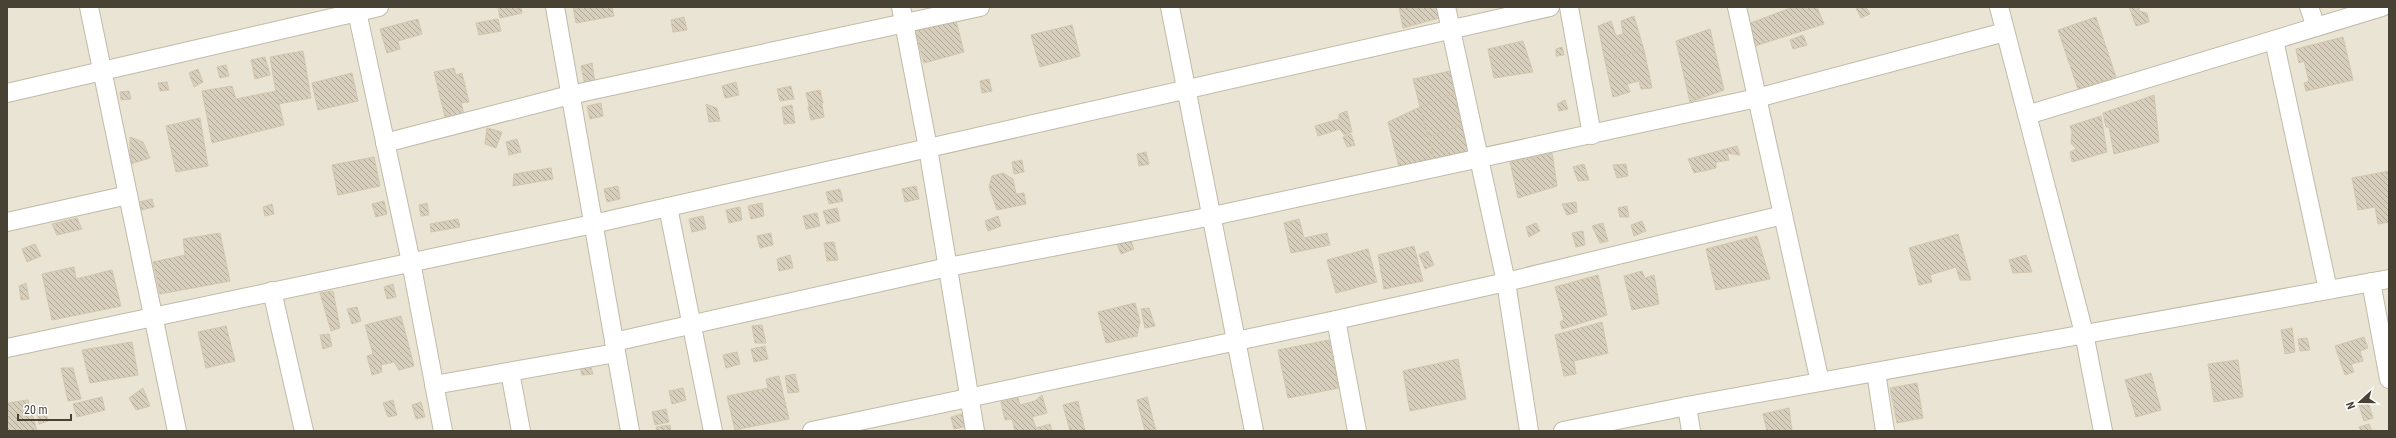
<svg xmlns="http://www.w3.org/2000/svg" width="2396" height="438" viewBox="0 0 2396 438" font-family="'Roboto Condensed',sans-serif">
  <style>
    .residential { fill: #e9e4d4 }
    .building { fill: url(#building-back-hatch); stroke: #d3c6ad }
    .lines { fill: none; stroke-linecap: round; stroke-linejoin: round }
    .minor-casing { stroke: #c1baa8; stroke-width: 20 }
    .minor { stroke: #fff; stroke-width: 18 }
  </style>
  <defs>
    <pattern id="building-back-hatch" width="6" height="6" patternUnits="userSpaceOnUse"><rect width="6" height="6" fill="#d7cebb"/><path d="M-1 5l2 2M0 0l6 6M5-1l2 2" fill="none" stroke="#b0a999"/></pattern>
  </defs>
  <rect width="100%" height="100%" fill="#f5f1e6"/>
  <rect class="residential" x="7" y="7" width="2382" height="424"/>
  <g class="building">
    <path d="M498,7h23l1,6 -22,5z"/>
    <path d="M573,7h39l2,9 -38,7z"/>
    <path d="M1399,7h38l2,11 -36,10z"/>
    <path d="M1793,7h24l7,17 -69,22 -7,-22z"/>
    <path d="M1866,7l4,7 -9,4 -5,-10z"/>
    <path d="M2129,7h10v4l8,2 2,9 -13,4z"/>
    <path d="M1634,16l10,34 -39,11 -7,-35 13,-5 5,15 7,-2 -2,-13z"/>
    <path d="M684,17l3,13 -14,2 -2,-12z"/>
    <path d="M2096,17l20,60 -38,12 -20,-59z"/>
    <path d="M418,19l4,15 -24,7 2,8 -13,4 -7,-24z"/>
    <path d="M498,19l3,12 -22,4 -3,-12z"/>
    <path d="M956,21l8,31 -40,11 -9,-32z"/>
    <path d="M1072,25l8,31 -40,11 -9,-32z"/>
    <path d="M1710,29l14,61 -34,12 -14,-61z"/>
    <path d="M1803,35l4,10 -14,4 -3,-9z"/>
    <path d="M2343,37l10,43 -47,11 -2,-8 5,-2 -5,-20 -5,2 -3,-14z"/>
    <path d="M1523,41l10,31 -39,6 -6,-29z"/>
    <path d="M1562,47l2,8 -8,1v-7z"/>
    <path d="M1644,50l8,38 -11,1 -2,-8 -12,3 3,8 -17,5 -8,-36z"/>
    <path d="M303,51l8,47 -33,6 -8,-47z"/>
    <path d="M265,57l5,18 -15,4 -4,-19z"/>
    <path d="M592,63l3,20 -10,2 -4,-19z"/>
    <path d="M226,65l3,11 -9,2 -3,-11z"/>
    <path d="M454,68l2,7 6,-2 7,29 -8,1 4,15 -9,2 -2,-5 -9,2 -11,-45z"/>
    <path d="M198,69l5,13 -9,5 -5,-14z"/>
    <path d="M1450,71l7,21 -37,15 -7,-28z"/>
    <path d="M352,73l6,28 -40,9 -6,-27z"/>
    <path d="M989,79l3,12 -10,2 -2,-12z"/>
    <path d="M167,82l2,8 -9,1 -2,-8z"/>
    <path d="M736,82l3,13 -14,3 -3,-12z"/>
    <path d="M232,86l4,13 40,-8 8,34 -72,18 -10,-52z"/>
    <path d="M791,86l3,13 -14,2 -3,-12z"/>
    <path d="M820,90l3,13 -14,3 -3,-13z"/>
    <path d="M129,91l2,8 -10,1 -1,-8z"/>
    <path d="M1457,92l8,31 -36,15 -9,-31z"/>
    <path d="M2154,95l5,47 -45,12 -5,-27h-3l-3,-14z"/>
    <path d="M1565,100l3,9 -9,2 -2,-7z"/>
    <path d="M601,103l2,13 -13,3 -3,-13z"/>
    <path d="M706,104l11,4 3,13 -11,1z"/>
    <path d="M822,104l2,13 -13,3 -3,-13z"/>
    <path d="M792,105l3,18 -11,1 -2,-17z"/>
    <path d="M1420,107l14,51 -34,13 -12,-49z"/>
    <path d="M1347,111l5,21 -8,3 -4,-6 -22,7 -3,-10 24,-7v-5z"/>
    <path d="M2101,116l6,36 -35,10 -2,-10 6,-3 -5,-6 1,-11 -2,-6z"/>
    <path d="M200,118l8,48 -32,6 -10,-46z"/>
    <path d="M1465,123l7,29 -36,15 -7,-29z"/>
    <path d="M487,128l15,4 -6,16 -11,-4z"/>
    <path d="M1351,134l4,11 -8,2 -4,-10z"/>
    <path d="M130,137l13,5 7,16 -20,6z"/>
    <path d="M517,139l4,13 -12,3 -3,-13z"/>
    <path d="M1737,146l3,9 -13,-2 2,7 -13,2v6l-22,5 -6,-14z"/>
    <path d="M1146,152l3,12 -10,2 -2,-12z"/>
    <path d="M1552,153l5,33 -39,12 -8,-36z"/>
    <path d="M374,157l6,29 -42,9 -6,-30z"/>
    <path d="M1022,160l2,12 -10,2 -2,-12z"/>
    <path d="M1584,164l5,16 -11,1 -5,-14z"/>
    <path d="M1626,164l2,12 -11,2 -4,-13z"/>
    <path d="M551,168l2,11 -40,7 1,-12z"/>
    <path d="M2389,171v51l-11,2 -3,-17 -17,3 -6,-32z"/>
    <path d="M1003,173l10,6 3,15 8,-1 2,11 -29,6 -8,-23 3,-11z"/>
    <path d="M618,186l2,13 -13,3 -3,-13z"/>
    <path d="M916,186l3,13 -14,3 -3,-13z"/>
    <path d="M840,189l3,12 -14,3 -3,-12z"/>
    <path d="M152,199l2,8 -13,3 -2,-8z"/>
    <path d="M384,201l3,13 -11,3 -4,-13z"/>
    <path d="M1576,202l1,10 -10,3 -5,-11z"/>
    <path d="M427,203l2,12 -8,1 -2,-11z"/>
    <path d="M762,203l2,13 -13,3 -3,-13z"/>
    <path d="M272,204l2,10 -9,2 -2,-9z"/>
    <path d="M1627,206l2,11h-9l-2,-9z"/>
    <path d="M740,207l2,13 -13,3 -3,-13z"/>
    <path d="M837,208l3,13 -13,3 -4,-13z"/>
    <path d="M817,213l3,13 -14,3 -3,-13z"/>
    <path d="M703,216l3,13 -14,3 -3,-13z"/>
    <path d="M998,216l3,10 -13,5 -3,-10z"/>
    <path d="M77,218l5,11 -25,6 -5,-11z"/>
    <path d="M458,219l2,8 -29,5 -1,-8z"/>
    <path d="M1299,219l5,19 23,-5 3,12 -39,8 -7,-30z"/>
    <path d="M1642,221l4,10 -12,5 -3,-11z"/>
    <path d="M1536,223l4,8 -11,6 -3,-10z"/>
    <path d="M1603,223l5,18 -8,2 -8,-17z"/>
    <path d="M1583,231l2,14 -9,2 -4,-14z"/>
    <path d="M220,233l10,48 -70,13 -7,-32 32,-7 -2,-16z"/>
    <path d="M771,233l2,12 -13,3 -3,-12z"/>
    <path d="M1958,234l13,46h-11l-4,-13 -26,8 2,7 -13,3 -10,-37z"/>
    <path d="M1757,236l13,43 -54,11 -10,-41z"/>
    <path d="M1130,239l4,10 -13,5 -4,-10z"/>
    <path d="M834,242l4,18 -11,1 -3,-18z"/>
    <path d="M35,244l6,12 -14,6 -5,-13z"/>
    <path d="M1414,246l9,35 -39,8 -6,-34z"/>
    <path d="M1368,249l9,33 -41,11 -9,-33z"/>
    <path d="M1428,251l6,14 -9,4 -6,-14z"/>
    <path d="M790,255l3,13 -14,3 -2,-12z"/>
    <path d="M2026,255l6,17 -19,1 -4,-13z"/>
    <path d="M74,267l2,12 36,-9 9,36 -69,14 -10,-46z"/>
    <path d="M1642,271l3,7 9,-3 5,29 -27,6 -8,-34z"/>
    <path d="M1598,275l9,40 -45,14 -2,-7 4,-2 -9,-33z"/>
    <path d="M26,283l3,16 -8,1 -2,-14z"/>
    <path d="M393,284l3,13 -9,2 -3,-12z"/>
    <path d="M333,291l7,37 -9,3 -11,-38z"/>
    <path d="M1135,303l5,18 -3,15 -31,7 -8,-31z"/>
    <path d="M357,307l4,14 -9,3 -5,-15z"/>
    <path d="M1149,308l6,18 -10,2 -4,-19z"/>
    <path d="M401,316l13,50 -15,4 -5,-8 -13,3 1,7 -10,3 -5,-19 6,-2 -8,-29z"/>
    <path d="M1602,322l6,31 -34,8 2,13 -12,2 -9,-41z"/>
    <path d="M762,325l4,18h-11l-3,-17z"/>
    <path d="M226,326l9,35 -29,7 -8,-36z"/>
    <path d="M2292,328l3,24 -10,2 -4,-24z"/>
    <path d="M329,334l3,12 -9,3 -3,-14z"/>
    <path d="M2364,337l4,11 -8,3 3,10 -12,3 3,8 -9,3 -10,-29z"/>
    <path d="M2307,338l3,12 -10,1 -2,-12z"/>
    <path d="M1329,340l10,48 -51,10 -10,-48z"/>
    <path d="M132,342l6,33 -48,8 -8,-33z"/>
    <path d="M765,346l3,13 -14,3 -3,-13z"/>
    <path d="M737,352l3,12 -14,4 -3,-13z"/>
    <path d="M1458,359l8,40 -56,12 -7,-40z"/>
    <path d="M2238,360l5,37 -29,5 -6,-38z"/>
    <path d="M590,364l3,10 -11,1 -3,-10z"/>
    <path d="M61,368h12l8,31 -13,2z"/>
    <path d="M2151,373l10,37 -25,7 -11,-37z"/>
    <path d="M795,374l4,18 -11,1 -3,-17z"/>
    <path d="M779,376l10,43 -54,11 -8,-34 41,-8 -2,-9z"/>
    <path d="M1917,383l6,35 -26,5 -7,-35z"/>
    <path d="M143,388l7,18 -14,4 -7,-12z"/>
    <path d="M683,388l3,12 -14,4 -3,-13z"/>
    <path d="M1042,395l5,18 -15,4 4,11 14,-4 2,7h-37l-3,-12 -7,1 -4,-18 17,-4 2,7 15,-4z"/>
    <path d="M102,397l3,13 -28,7 -4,-13z"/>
    <path d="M1147,397l9,34h-11l-8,-31z"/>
    <path d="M28,400l9,31h-30v-28z"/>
    <path d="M393,400l4,15 -9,2 -5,-14z"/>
    <path d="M1078,401l7,30h-15l-7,-26z"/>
    <path d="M421,402l4,15 -9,2 -4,-14z"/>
    <path d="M2368,402l5,16 -9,3 -5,-16z"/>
    <path d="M44,405l4,16 -9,3 -2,-15z"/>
    <path d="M1789,408l3,23h-25l-4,-17z"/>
    <path d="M666,409l3,13 -14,3 -3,-13z"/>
    <path d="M965,413l3,13 -14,3 -3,-12z"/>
    <path d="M2369,424l3,7h-11l-2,-4z"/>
    <path d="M670,425l1,6h-14l-1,-4z"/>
  </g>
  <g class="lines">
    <g class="minor-casing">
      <g id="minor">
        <path d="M89,7l88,424"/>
        <path d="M356,7l55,255 32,169"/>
        <path d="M555,7l75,424"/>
        <path d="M901,7l27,141 47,283"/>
        <path d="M1170,7l84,424"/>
        <path d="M1446,7l60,275 23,149"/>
        <path d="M1569,7l23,128"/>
        <path d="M1737,7l83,375"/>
        <path d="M1999,7l85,326 19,98"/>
        <path d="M2309,7l7,20"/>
        <path d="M2274,40l54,250"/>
        <path d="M7,93l372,-86"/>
        <path d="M2027,115l355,-108"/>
        <path d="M385,143l185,-48 410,-88"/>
        <path d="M668,207l45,224"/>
        <path d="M7,222l121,-27"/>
        <path d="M2371,282l18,97"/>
        <path d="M272,291l32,140"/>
        <path d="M1336,320l21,111"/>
        <path d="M614,342l334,-75 265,-51 544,-118 248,-66"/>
        <path d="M7,348l586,-124 957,-217"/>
        <path d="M510,372l11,59"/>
        <path d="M1876,372l9,59"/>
        <path d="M434,385l182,-32"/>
        <path d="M1687,406l4,25"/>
        <path d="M812,431l524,-111 170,-38 277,-67"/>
        <path d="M1563,431l124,-25 702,-127"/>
      </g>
    </g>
    <use href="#minor" class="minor"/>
  </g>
  <rect width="2396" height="438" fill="none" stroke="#484235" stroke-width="16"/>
  <g transform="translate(2360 402) rotate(249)" stroke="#ffffff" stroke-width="3" paint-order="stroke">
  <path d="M0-3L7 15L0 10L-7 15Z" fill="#484235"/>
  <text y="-6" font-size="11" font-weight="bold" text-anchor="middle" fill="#484235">N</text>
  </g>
  <path d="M18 414v6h53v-6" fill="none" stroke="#484235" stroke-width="2"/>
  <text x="24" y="414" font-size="12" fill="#484235" stroke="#ffffff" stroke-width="3" paint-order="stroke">20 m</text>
</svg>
